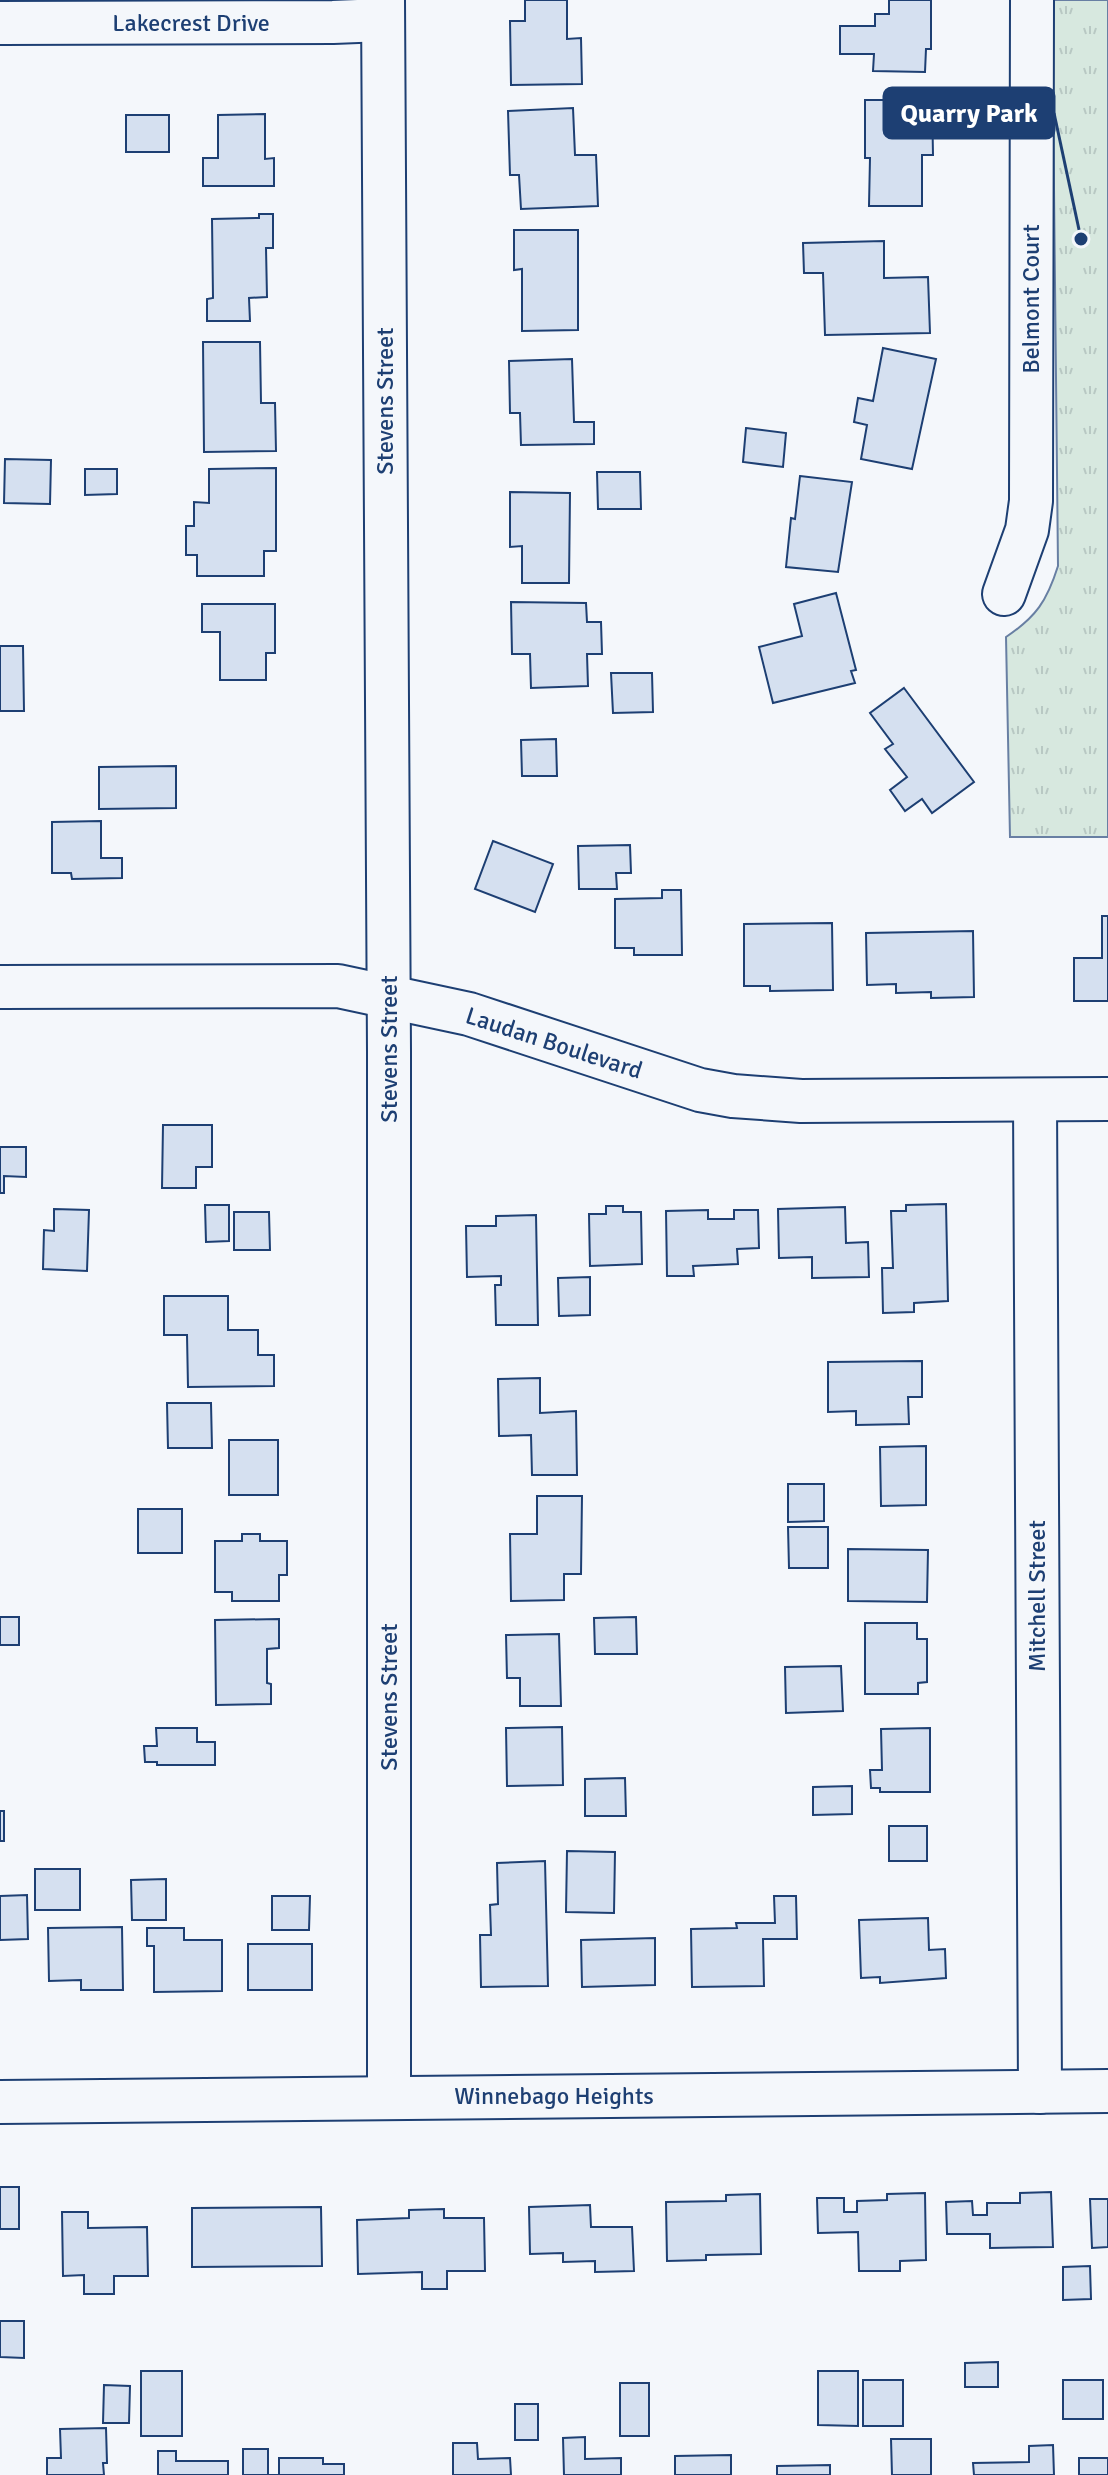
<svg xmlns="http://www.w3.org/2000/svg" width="1108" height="2475" viewBox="0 0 1108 2475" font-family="Signika,sans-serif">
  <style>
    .park { fill: url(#park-tufts); stroke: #687fa3; stroke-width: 2 }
    .building { fill: #d5e0f0; stroke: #1d3f73; stroke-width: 2 }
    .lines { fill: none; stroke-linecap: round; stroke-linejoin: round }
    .minor-casing { stroke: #1d3f73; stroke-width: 46 }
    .minor { stroke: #f4f7fb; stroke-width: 42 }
    .labels { text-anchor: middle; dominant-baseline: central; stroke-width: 6; stroke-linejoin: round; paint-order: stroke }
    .street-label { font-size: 24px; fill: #1d3f73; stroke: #f4f7fb }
    .leader { fill: none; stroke: #1d3f73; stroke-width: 3 }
    .callout-dot { fill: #1d3f73; stroke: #f4f7fb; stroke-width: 3 }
    .callout { fill: #1d3f73; stroke: #1d3f73; stroke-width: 3 }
    .callout-label { font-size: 26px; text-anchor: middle; font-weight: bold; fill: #fff }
  </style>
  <defs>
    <pattern id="park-tufts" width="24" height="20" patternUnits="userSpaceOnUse" patternTransform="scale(2)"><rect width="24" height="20" fill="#d7e8df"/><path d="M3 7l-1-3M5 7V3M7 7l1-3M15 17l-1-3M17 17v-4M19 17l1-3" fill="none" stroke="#b8c8c3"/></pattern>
  </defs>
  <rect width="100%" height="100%" fill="#f4f7fb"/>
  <path class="park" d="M1052,0h56v837h-98l-4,-200c30,-20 41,-36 52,-71z"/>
  <g class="building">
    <path d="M525,0h42v39l14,-1 1,46 -71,1 -1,-64h15z"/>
    <path d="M889,0h42v49h-5l-1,23 -52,-1 1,-17h-34v-28h35v-12h14z"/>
    <path d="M865,100h67l1,55h-11v51h-53l1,-48h-5z"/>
    <path d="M573,108l2,47h21l2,51 -77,3 -2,-34h-9l-2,-64z"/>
    <path d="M265,114v45l9,-1v28h-71v-28h15v-43z"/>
    <rect x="126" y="115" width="43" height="37"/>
    <path d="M259,214h14v34h-7l1,49 -18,1 1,23h-43v-22l6,-1 -1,-79 47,-1z"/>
    <path d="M514,230h64v100l-56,1v-62l-8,1z"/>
    <path d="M884,241v37l44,-1 2,56 -105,2 -2,-62h-19l-1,-30z"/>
    <path d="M203,342h57l1,61h14l1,48 -72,1z"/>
    <path d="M883,348l53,11 -24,110 -51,-10 6,-34 -13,-3 4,-24 15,3z"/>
    <path d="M572,359l2,63h20v22l-73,1 -1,-32h-10l-1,-52z"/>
    <path d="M746,428l40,5 -3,34 -40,-5z"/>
    <path d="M5,459l46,1 -1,44 -46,-1z"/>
    <path d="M276,468v83h-12v25h-67v-21h-11v-29h8v-24l15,1v-34z"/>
    <path d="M85,469h32v25l-32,1z"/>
    <path d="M597,472h43l1,37h-43z"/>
    <path d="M800,476l52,6 -14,90 -52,-5 5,-49 4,1z"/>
    <path d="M510,492l60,1 -1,90h-47v-37l-12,1z"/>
    <path d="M836,593l20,77 -5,1 4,12 -82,20 -14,-56 43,-11 -8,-32z"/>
    <path d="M511,602l75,1 1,19h14l1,32h-15l1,32 -57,2 -1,-34h-18z"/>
    <path d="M202,604h73v49h-9v27h-46v-48h-18z"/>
    <path d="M0,646h23l1,65h-24z"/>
    <path d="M611,673h41l1,39 -40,1z"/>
    <path d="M904,688l70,94 -42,31 -10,-14 -17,12 -15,-21 17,-13 -22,-28 8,-5 -23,-31z"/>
    <path d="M556,739l1,37h-35l-1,-36z"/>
    <path d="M176,766v42l-77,1v-42z"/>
    <path d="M101,821v37h21v20l-50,1 -1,-6h-19v-51z"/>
    <path d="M493,841l60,23 -18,48 -60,-23z"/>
    <path d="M630,845l1,28h-15l1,16h-38l-1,-43z"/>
    <path d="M662,890h19l1,65h-48v-7h-19v-49l47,-1z"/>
    <path d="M1102,916h6v85h-34v-43h28z"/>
    <path d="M832,923l1,67 -63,1v-5h-26v-62z"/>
    <path d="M973,931l1,66 -43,1v-6l-35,1v-9l-29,1 -1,-52z"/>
    <path d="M163,1125h49v42h-16v21h-34z"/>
    <path d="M0,1147h26v30l-22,-1v17h-4z"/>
    <path d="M946,1204l2,97 -34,2v9l-31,1 -1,-45h11l-2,-57h15v-6z"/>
    <path d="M205,1205h24v36l-23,1z"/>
    <path d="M606,1206h17v6h18l1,52 -52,2 -1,-52h17z"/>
    <path d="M845,1207l1,36 22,-1 1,35 -57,1v-21l-33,1 -1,-49z"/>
    <path d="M54,1209l35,1 -2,61 -44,-2 1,-39 10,1z"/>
    <path d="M708,1210v9h26v-9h24l1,38 -22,1 1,15 -45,2 1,10h-27l-1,-65z"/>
    <path d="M234,1212h35l1,38h-36z"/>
    <path d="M536,1215l2,110h-42l-1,-40h6v-9l-34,1 -1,-51h30v-10z"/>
    <path d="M590,1277v38l-31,1 -1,-38z"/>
    <path d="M164,1296h64v34h30v25h16v31l-86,1 -1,-52h-23z"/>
    <path d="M922,1361v36h-14l1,27 -53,1v-14l-28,1v-50z"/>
    <path d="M540,1378v35l36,-2 1,64h-45l-1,-40 -32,1 -1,-57z"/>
    <path d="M167,1403h44l1,45h-44z"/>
    <rect x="229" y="1440" width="49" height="55"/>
    <path d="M926,1446v59l-45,1 -1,-59z"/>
    <path d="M788,1484h36v37l-36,1z"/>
    <path d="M537,1496h45l-1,78h-17v26l-53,1 -1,-67h27z"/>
    <rect x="138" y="1509" width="44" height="44"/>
    <path d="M788,1527h40v41h-39z"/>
    <path d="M242,1534h18v7h27v34h-8v26h-47v-9h-17v-51h27z"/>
    <path d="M848,1549l80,1 -1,52 -79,-1z"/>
    <rect x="0" y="1617" width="19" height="28"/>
    <path d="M636,1617l1,37h-42l-1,-36z"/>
    <path d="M279,1619v29l-12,1v34l4,1v20l-55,1 -1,-85z"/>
    <path d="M865,1623h52v16h10v43l-9,1v11h-53z"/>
    <path d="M559,1634l2,72h-41v-28h-13l-1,-43z"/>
    <path d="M841,1666l2,45 -57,2 -1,-46z"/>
    <path d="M562,1727l1,58 -56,1 -1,-58z"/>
    <path d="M156,1728h41v14h18v23h-58v-3h-12l-1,-16h13z"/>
    <path d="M930,1728v64h-50v-4h-9l-1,-18h12l-1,-41z"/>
    <path d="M625,1778l1,38h-41v-37z"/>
    <path d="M852,1786v28l-39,1v-28z"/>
    <rect x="0" y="1811" width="4" height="30"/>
    <rect x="889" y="1826" width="38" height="35"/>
    <path d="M567,1851l48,1 -1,61 -48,-1z"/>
    <path d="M545,1861l3,125 -67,1 -1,-52h11l-1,-30 8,-1 -1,-41z"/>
    <rect x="35" y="1869" width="45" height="41"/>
    <path d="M166,1879v41h-34l-1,-40z"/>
    <path d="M27,1895l1,44 -28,1v-44z"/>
    <path d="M272,1896h38l-1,34h-37z"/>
    <path d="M774,1896h22l1,43h-34l1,47 -72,1 -1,-58 46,-1 -1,-5h39z"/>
    <path d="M928,1918l1,32 16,-1 1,29 -66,5v-6l-19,1 -2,-58z"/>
    <path d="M122,1927l1,63h-42v-10l-32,1 -1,-53z"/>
    <path d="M147,1928h37v12h38v51l-68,1v-46h-7z"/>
    <path d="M655,1938v47l-73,2 -1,-47z"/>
    <rect x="248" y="1944" width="64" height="46"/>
    <rect x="0" y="2187" width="19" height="42"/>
    <path d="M1051,2192l2,55 -63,1v-14h-43l-1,-32 26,-1 1,14h14v-12h33v-10z"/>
    <path d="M925,2193l1,67 -26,1v10h-41l-1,-39 -40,1 -1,-35h27v14h13v-11l30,-1v-6z"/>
    <path d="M760,2194l1,60 -55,1v5l-39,1 -1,-59 60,-1v-6z"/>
    <path d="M1090,2199h18v48l-16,1z"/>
    <path d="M590,2205l1,22h41l2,44 -39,1v-11l-32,1v-9l-33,1 -1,-47z"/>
    <path d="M321,2207l1,59 -130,1v-59z"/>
    <path d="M444,2209v9h40l1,53h-38v18h-25v-17l-64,2 -1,-54 52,-2v-8z"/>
    <path d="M62,2212h26v16l59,-1 1,49h-34v18h-30v-19l-21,1z"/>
    <path d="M1090,2266l1,33 -28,1v-33z"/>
    <path d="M0,2321h24v37l-24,-1z"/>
    <path d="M998,2362v25h-33v-24z"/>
    <rect x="141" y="2371" width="41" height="65"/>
    <path d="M818,2371h40v55l-40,-1z"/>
    <rect x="863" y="2380" width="40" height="46"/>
    <rect x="1063" y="2380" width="40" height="39"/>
    <rect x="620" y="2383" width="29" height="53"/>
    <path d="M104,2385l26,1 -1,37h-26z"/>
    <rect x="515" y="2404" width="23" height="36"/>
    <path d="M106,2428l1,35h-4l1,12h-57v-17h14l-1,-29z"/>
    <path d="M585,2437v22l36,-1v17h-57l-1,-37z"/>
    <path d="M891,2439h40v36h-39z"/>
    <path d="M453,2443h24l1,16 32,-1 1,17h-58z"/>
    <path d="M1053,2445l1,30h-80l-1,-12 56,-1v-16z"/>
    <path d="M243,2449h25v26h11v-17h44v6h21v11h-101z"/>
    <path d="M158,2451h18v10h52v14h-70z"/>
    <path d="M731,2455v20h-56v-19z"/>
    <rect x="1079" y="2458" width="29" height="17"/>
    <path d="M830,2465v10h-53v-9z"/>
  </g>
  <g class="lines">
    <g class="minor-casing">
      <g id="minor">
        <path d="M383,0l6,1052v1045"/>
        <path d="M0,23l333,-1 50,-2"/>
        <path d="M1004,594l23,-64 4,-29 1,-501"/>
        <path d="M0,987l338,-1 131,28 231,76 33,6 68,5 307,-2"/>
        <path d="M1035,1100l5,992"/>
        <path d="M0,2102l1108,-11"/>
      </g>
    </g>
    <use href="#minor" class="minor"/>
  </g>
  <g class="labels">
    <g class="street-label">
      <text x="191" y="23">Lakecrest Drive</text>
      <text transform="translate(1031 299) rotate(-90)">Belmont Court</text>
      <text transform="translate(385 401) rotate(-90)">Stevens Street</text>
      <text transform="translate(554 1043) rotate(18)">Laudan Boulevard</text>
      <text transform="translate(389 1049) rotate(-90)">Stevens Street</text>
      <text transform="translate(1037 1596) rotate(-90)">Mitchell Street</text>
      <text transform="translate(389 1697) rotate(-90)">Stevens Street</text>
      <text x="554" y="2096">Winnebago Heights</text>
    </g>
  </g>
  <path class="leader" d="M1081 239L1054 113"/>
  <circle class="callout-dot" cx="1081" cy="239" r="8"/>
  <rect class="callout" x="884" y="88" width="170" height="50" rx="8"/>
  <g class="callout-label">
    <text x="969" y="122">Quarry Park</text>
  </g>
</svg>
